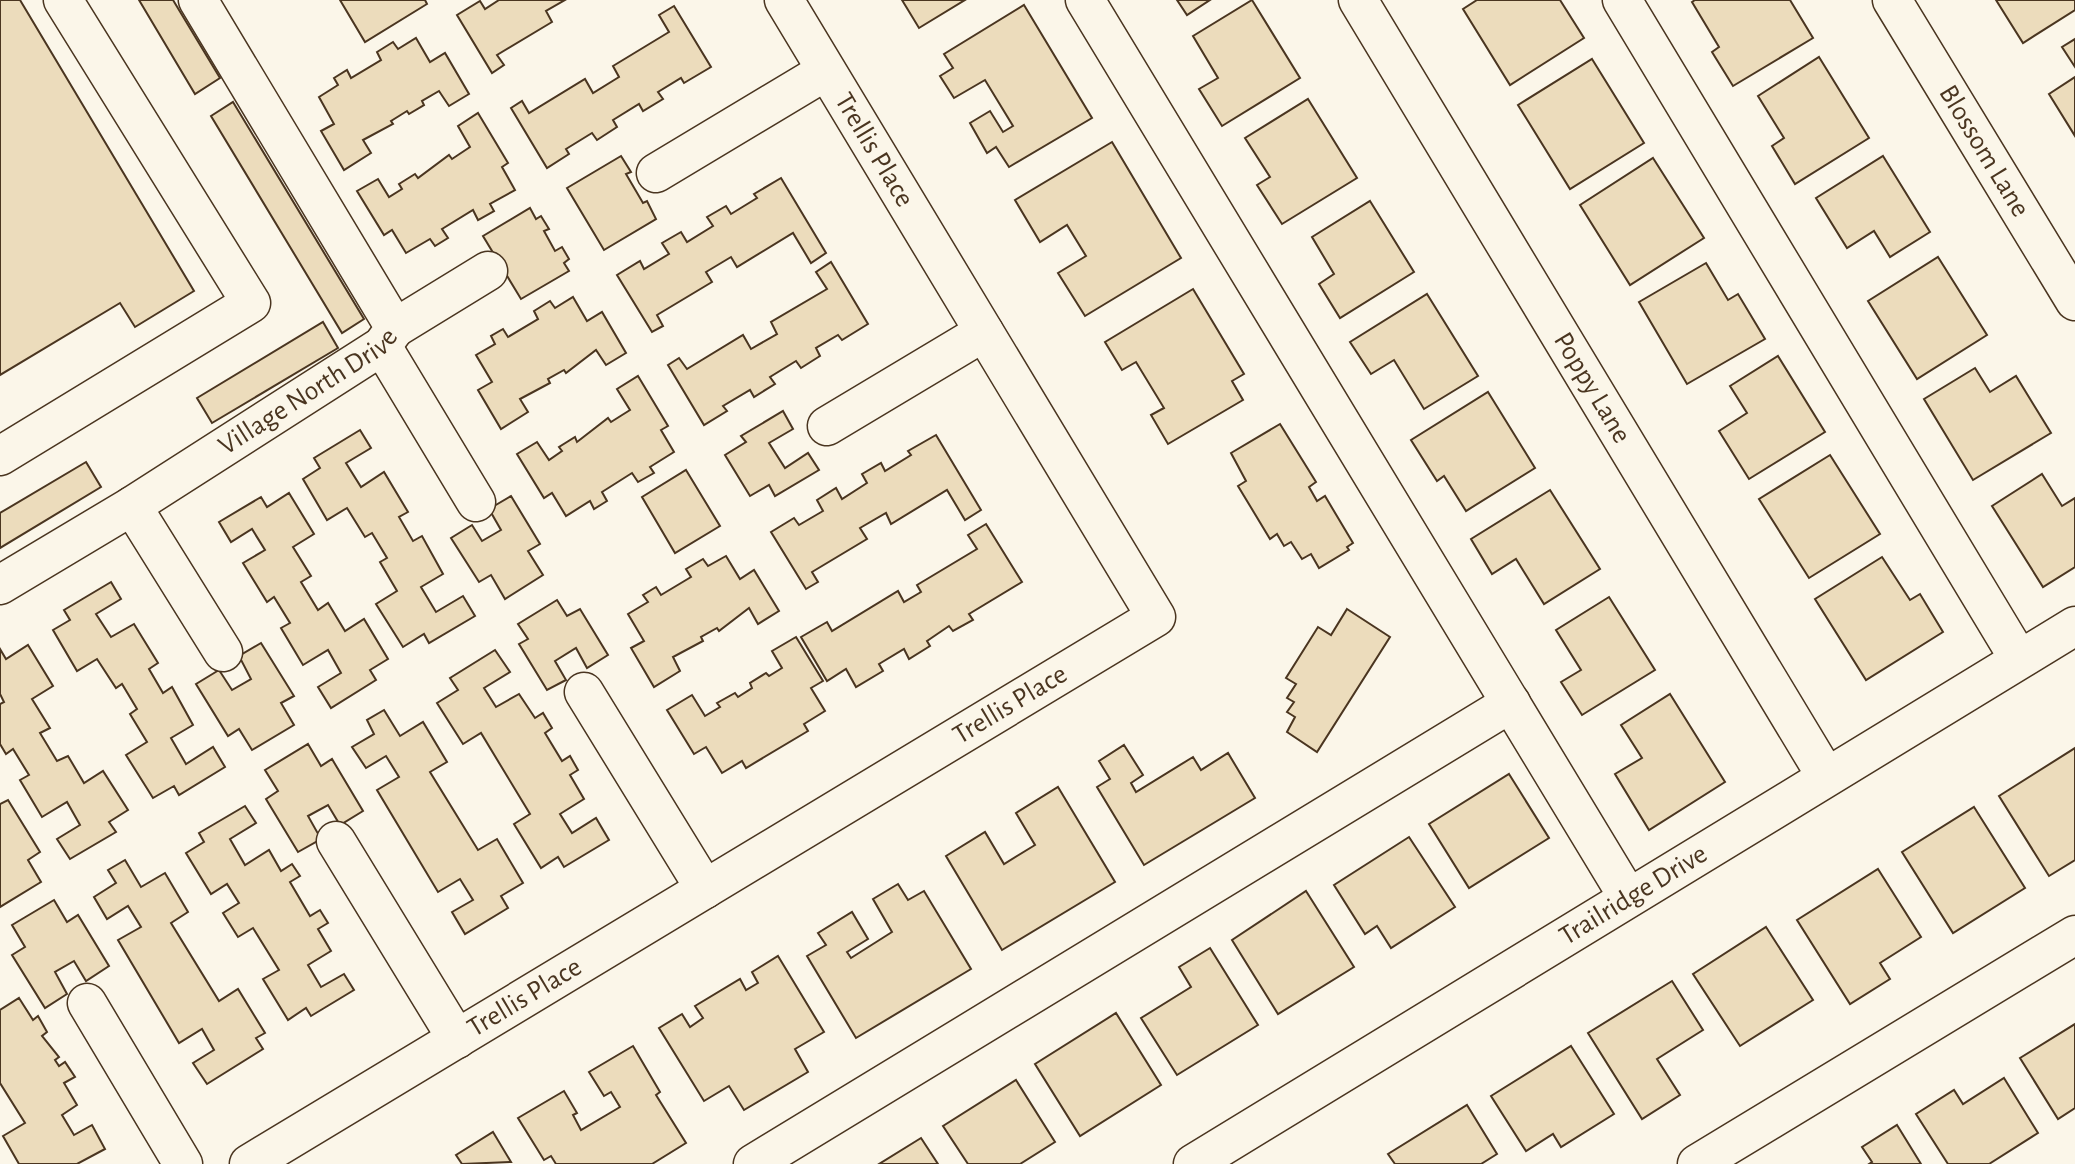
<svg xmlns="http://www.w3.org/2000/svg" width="2075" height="1164" viewBox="0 0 2075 1164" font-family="'Alegreya Sans',sans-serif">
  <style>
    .building { fill: #ecdcbc; stroke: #4a3520; stroke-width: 2 }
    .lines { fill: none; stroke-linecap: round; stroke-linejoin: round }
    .minor-casing { stroke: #4a3520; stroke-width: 41 }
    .minor { stroke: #fbf6e9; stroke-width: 38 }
    .labels { text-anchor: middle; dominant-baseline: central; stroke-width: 5; stroke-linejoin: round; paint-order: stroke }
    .street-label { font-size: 28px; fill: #4a3520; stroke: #fbf6e9 }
  </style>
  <rect width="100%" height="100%" fill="#fbf6e9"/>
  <g class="building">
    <path d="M0,0h20l174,291 -59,36 -15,-24 -120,72z"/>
    <path d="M139,0h34l47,78 -25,16z"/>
    <path d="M340,0h85l2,4 -62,38z"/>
    <path d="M499,0h66l-19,11 6,11 -55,33 7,10 -12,8 -35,-58 23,-14 5,8z"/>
    <path d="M902,0h63l-46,28z"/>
    <path d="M1177,0h33l-23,15z"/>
    <path d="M1252,0l48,78 -78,48 -23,-37 19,-11 -25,-42z"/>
    <path d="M1477,0h83l24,38 -74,47 -47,-76z"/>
    <path d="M1695,0h95l23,38 -80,48 -21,-34 7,-5 -27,-45z"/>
    <path d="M1996,0h79v10l-52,33z"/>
    <path d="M1024,5l68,113 -83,49 -13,-20 -9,6 -17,-30 20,-12 13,21 10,-6 -28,-46 -31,18 -14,-22 13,-8 -9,-14z"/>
    <path d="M674,6l37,61 -27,16 -3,-5 -23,14 5,7 -20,12 -4,-7 -26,16 4,7 -20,13 -5,-7 -26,16 3,5 -22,14 -36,-60 11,-7 7,12 56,-34 8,14 26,-16 -6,-11 56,-34 -10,-17z"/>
    <path d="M416,38l14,24 15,-9 24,41 -20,12 -10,-15 -17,10 2,4 -15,9 -2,-3 -16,10 2,3 -30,16 8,13 -27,17 -23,-39 13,-7 -15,-27 19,-12 -4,-7 13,-8 4,8 30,-18 -4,-8 16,-10 5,7z"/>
    <path d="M2075,39v28l-13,-20z"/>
    <path d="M1819,57l50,81 -74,46 -23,-38 12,-8 -26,-42z"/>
    <path d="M1592,59l52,84 -74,46 -52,-84z"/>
    <path d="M2075,77v59l-26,-42z"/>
    <path d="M1308,99l49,79 -75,46 -25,-39 13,-8 -25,-39z"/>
    <path d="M233,102l131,217 -22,14 -131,-217z"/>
    <path d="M478,113l30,50 -6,4 13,23 -25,14 4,7 -16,9 -5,-10 -31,19 6,9 -13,8 -5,-7 -24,14 -14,-23 -8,5 -27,-44 21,-12 11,18 13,-8 -3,-5 16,-10 3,4 31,-23 3,4 18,-12 -12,-21z"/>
    <path d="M1112,142l69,116 -96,58 -27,-43 28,-17 -19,-31 -27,17 -25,-42z"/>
    <path d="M621,156l10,16 -5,2 17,29 4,-2 9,18 -52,31 -37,-62z"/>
    <path d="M1883,156l47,76 -40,25 -16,-26 -27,17 -31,-50z"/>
    <path d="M1653,158l51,80 -74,47 -50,-80z"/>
    <path d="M781,178l45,75 -15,10 -18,-30 -56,34 -6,-10 -25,15 6,10 -55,33 6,11 -11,6 -35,-57 23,-14 4,8 25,-15 -7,-11 19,-11 6,10 26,-16 -6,-9 19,-11 5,8 26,-16 -3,-4z"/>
    <path d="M1370,201l44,71 -74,46 -21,-34 15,-10 -22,-37z"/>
    <path d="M530,208l6,11 5,-3 8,13 -5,2 11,20 7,-4 7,12 -5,4 5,8 -48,28 -38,-63z"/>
    <path d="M1938,257l49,78 -70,44 -49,-78z"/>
    <path d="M831,262l37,62 -26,16 -4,-5 -22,13 4,8 -19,12 -5,-7 -26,16 5,7 -21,13 -4,-7 -27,16 4,5 -23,14 -36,-60 11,-7 8,11 56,-34 8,14 26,-15 -6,-12 56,-33 -11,-17z"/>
    <path d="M1706,263l22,37 10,-6 27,45 -78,45 -48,-82z"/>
    <path d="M1193,289l51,85 -12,7 11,19 -75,44 -17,-29 13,-7 -28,-46 -14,8 -17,-28z"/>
    <path d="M1427,294l51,82 -54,33 -30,-49 -23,14 -21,-32z"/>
    <path d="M573,297l14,24 15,-9 24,41 -20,12 -10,-15 -30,23 -2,-3 -16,9 2,4 -30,16 8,13 -27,17 -23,-39 14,-8 -16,-27 19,-11 -4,-8 12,-7 5,8 30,-18 -4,-8 16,-10 5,7z"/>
    <path d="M323,322l15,26 -126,75 -15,-25z"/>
    <path d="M1778,356l47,76 -76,47 -30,-48 28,-18 -17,-27z"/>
    <path d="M1975,368l15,24 26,-16 35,57 -78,47 -49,-81z"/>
    <path d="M638,376l30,50 -7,4 13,22 -24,15 4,6 -16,9 -6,-9 -30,19 5,9 -13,8 -4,-8 -24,15 -14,-23 -8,5 -27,-44 20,-12 12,18 13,-9 -3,-4 16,-10 2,5 31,-24 3,4 19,-12 -13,-21z"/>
    <path d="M1488,392l47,76 -69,43 -22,-35 -7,5 -26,-41z"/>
    <path d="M783,411l10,18 -24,14 16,25 23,-15 11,17 -44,26 -6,-11 -19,11 -25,-41 21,-13 -5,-6z"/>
    <path d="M1280,424l36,58 -7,5 8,14 8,-5 28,47 -6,4 2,3 -30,18 -8,-14 -9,5 -11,-17 -7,4 -7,-12 -7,5 -32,-53 8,-5 -15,-28z"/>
    <path d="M360,430l11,18 -25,15 15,24 23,-15 24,40 -9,5 14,24 9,-5 21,38 -22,13 15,25 27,-16 12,20 -46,27 -5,-9 -21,13 -27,-43 21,-13 -17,-29 7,-4 -15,-25 -7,4 -18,-29 -20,12 -24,-41 17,-11 -6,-10z"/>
    <path d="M936,435l45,75 -16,10 -18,-30 -56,34 -5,-11 -26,15 7,11 -55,33 6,10 -12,7 -35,-57 23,-14 5,7 24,-14 -6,-11 19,-12 6,11 25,-16 -5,-9 19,-11 4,8 26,-16 -3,-4z"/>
    <path d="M1830,455l50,79 -71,44 -50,-79z"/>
    <path d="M86,462l15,25 -101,61v-35z"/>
    <path d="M686,470l34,56 -45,27 -33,-56z"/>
    <path d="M2042,474l20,32 13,-8v69l-32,20 -51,-81z"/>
    <path d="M1550,490l50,79 -56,35 -28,-45 -24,15 -21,-35z"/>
    <path d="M289,493l25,41 -21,13 18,29 -10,6 17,28 10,-7 17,28 19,-12 24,40 -18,11 6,10 -45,28 -13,-21 23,-14 -13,-23 -25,15 -22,-37 9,-5 -16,-26 -7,5 -24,-39 22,-13 -13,-21 -21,13 -12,-20 42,-25 6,10z"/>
    <path d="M511,496l29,48 -12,7 15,24 -38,24 -14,-24 -12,7 -28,-44 21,-13 10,16 19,-11 -12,-21z"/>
    <path d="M986,524l36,58 -53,32 4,6 -20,11 -4,-5 -22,15 3,5 -21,13 -5,-10 -25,15 4,7 -27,16 -10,-18 -19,12 -26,-44 26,-15 5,9 66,-40 6,11 17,-10 -4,-7 60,-36 -9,-14z"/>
    <path d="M726,556l14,23 14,-9 25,41 -21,13 -9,-16 -30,23 -2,-3 -16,9 2,4 -30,16 7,14 -26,16 -23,-39 13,-7 -16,-27 20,-12 -5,-7 13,-8 5,8 30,-18 -5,-8 17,-10 5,7z"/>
    <path d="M1882,557l28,43 10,-6 23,38 -77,48 -51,-81z"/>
    <path d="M111,582l10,17 -25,15 15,23 23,-13 24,39 -9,6 14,24 9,-6 21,38 -22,13 15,26 27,-17 12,20 -46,28 -5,-9 -21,12 -27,-43 21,-13 -17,-28 7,-5 -15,-25 -6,4 -19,-29 -20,12 -24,-41 17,-10 -6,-10z"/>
    <path d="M1609,597l46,73 -73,45 -21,-33 20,-12 -25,-40z"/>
    <path d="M557,600l10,16 13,-7 28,46 -21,13 -11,-20 -21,13 11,19 -19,10 -28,-46 9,-5 -10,-15z"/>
    <path d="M1347,609l43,28 -73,115 -30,-20 8,-15 -8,-5 7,-10 -7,-4 9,-14 -10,-6 32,-51 13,8z"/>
    <path d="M796,637l27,44 -12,7 14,23 -21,13 4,7 -62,37 -4,-7 -20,12 -16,-26 -12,7 -27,-44 25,-15 13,21 15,-9 -3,-4 18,-10 3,4 14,-9 -2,-5 16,-10 3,3 13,-8 -10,-17z"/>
    <path d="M261,643l33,53 -13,7 13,22 -42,25 -13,-21 -11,7 -32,-52 23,-14 13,20 19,-11 -12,-23z"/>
    <path d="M28,645l25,41 -21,13 18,29 -10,5 17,28 11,-5 16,27 19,-12 25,39 -19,12 7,10 -46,27 -13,-20 23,-14 -13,-23 -25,15 -22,-37 9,-5 -16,-26 -7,5 -6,-10v-40l4,-2 -4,-8v-45l6,10z"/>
    <path d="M495,650l15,22 -26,16 12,19 23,-13 16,24 8,-5 9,15 -7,5 17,28 8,-5 8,14 -8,5 14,24 -24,15 12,19 24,-15 13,22 -45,27 -6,-10 -17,11 -27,-44 16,-10 -49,-81 -18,11 -26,-41 21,-13 -8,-12z"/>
    <path d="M1670,694l55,88 -76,48 -34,-56 27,-16 -21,-33z"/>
    <path d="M384,710l16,26 23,-14 24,40 -17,10 48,78 19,-11 26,44 -22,13 7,12 -43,26 -13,-22 21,-12 -13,-21 -22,13 -61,-102 22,-13 -13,-21 -20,12 -14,-21 22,-13 -7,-14z"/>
    <path d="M308,744l13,22 11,-7 31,52 -23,14 -12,-20 -20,11 13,23 -23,13 -32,-53 12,-8 -13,-21z"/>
    <path d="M1124,745l19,30 -12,8 5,9 57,-35 8,13 27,-17 27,45 -111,67 -47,-78 13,-8 -11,-18z"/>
    <path d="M2075,748v112l-26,16 -50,-80z"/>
    <path d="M1509,774l40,64 -80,50 -40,-64z"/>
    <path d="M1058,787l57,95 -113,68 -56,-94 39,-24 19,32 31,-19 -19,-32z"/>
    <path d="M8,800l32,52 -12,8 13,22 -41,25v-103z"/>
    <path d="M245,806l11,17 -26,16 15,26 24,-15 12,21 11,-7 8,12 -10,6 20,34 10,-6 8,13 -10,6 13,22 -23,14 13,22 23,-13 10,16 -43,26 -5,-8 -18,12 -25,-41 16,-9 -26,-42 -15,9 -15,-24 16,-10 -12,-19 -16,10 -25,-41 18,-11 -5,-9z"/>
    <path d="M1974,807l51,81 -72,45 -51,-81z"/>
    <path d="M1409,837l46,70 -64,41 -14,-22 -12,8 -31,-49z"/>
    <path d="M125,860l16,27 24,-14 23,39 -17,11 48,78 19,-12 27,44 -9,5 7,11 -56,35 -14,-21 21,-13 -12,-21 -23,14 -61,-103 23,-13 -13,-21 -21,13 -13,-22 22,-14 -8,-13z"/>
    <path d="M1878,869l43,68 -41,26 10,16 -40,25 -53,-84z"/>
    <path d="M898,884l10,16 16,-9 47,78 -115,69 -49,-82 19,-11 -8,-12 34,-21 16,27 -21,13 4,6 41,-26 -19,-33z"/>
    <path d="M1306,891l48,76 -76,47 -46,-74z"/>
    <path d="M54,900l13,22 11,-7 31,51 -23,15 -12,-20 -19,11 12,22 -22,14 -33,-53 13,-8 -13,-22z"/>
    <path d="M1766,927l47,73 -73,46 -47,-72z"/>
    <path d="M1210,948l48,77 -81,50 -36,-57 50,-31 -12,-20z"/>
    <path d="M778,956l46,76 -29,17 13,23 -64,38 -15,-24 -25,15 -45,-73 23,-14 8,13 13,-9 -8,-12 45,-27 6,11 12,-7 -6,-11z"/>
    <path d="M1672,981l31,49 -46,29 23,36 -38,24 -54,-86z"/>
    <path d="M19,998l14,22 5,-4 9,16 -5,4 17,21 -4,3 4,6 6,-4 10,15 -11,6 13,22 -15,10 12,20 18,-10 13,24 -28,15h-58l-16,-28 22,-13 -25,-40v-73z"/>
    <path d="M1116,1013l45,72 -81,51 -45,-72z"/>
    <path d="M2075,1024v84l-17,11 -38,-61z"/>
    <path d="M633,1046l27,46 -4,3 30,48 -34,21h-96l-5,-8 -7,4 -26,-42 46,-27 13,22 -4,2 8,15 39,-23 -9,-15 -7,4 -15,-24z"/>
    <path d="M1571,1046l43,68 -53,33 -8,-13 -27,17 -35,-55z"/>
    <path d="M2004,1078l34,55 -49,31h-41l-32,-50 38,-24 9,14z"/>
    <path d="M1016,1080l39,62 -35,22h-52l-25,-38z"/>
    <path d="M1467,1105l30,49 -16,10h-86l-7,-10z"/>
    <path d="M1897,1125l24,39h-52l3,-2 -10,-15z"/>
    <path d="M493,1132l18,30 -49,2 -6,-9z"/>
    <path d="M921,1138l17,26h-59z"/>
  </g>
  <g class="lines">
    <g class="minor-casing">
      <g id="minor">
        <path d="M1085,0l543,897"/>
        <path id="s1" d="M1358,0l468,776"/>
        <path d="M1622,0l397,659"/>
        <path id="s2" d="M1892,0l183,301"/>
        <path d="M656,173l170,-102"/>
        <path d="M395,328l93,-57"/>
        <path d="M382,346l94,156"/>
        <path d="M827,426l157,-94"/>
        <path d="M0,456l251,-153 -188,-303"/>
        <path d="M132,506l91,146"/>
        <path id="s3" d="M0,585l132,-79 250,-160 13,-18 -197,-328"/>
        <path d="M584,692l121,197"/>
        <path d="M336,841l121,198"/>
        <path d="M87,1003l96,161"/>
        <path id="s4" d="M249,1164l907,-547 -372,-617"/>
        <path d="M753,1164l758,-461"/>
        <path id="s5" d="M1193,1164l882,-538"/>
        <path d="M1697,1164l378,-229"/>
      </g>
    </g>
    <use href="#minor" class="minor"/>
  </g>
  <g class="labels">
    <g class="street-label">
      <text transform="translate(874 150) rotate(59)">Trellis Place</text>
      <text stroke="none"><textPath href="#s2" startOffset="177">Blossom Lane</textPath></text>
      <text stroke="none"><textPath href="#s3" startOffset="364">Village North Drive</textPath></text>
      <text stroke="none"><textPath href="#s1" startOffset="453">Poppy Lane</textPath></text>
      <text stroke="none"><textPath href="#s4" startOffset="889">Trellis Place</textPath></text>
      <text stroke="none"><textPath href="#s5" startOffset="516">Trailridge Drive</textPath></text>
      <text stroke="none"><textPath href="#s4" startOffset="322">Trellis Place</textPath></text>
    </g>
  </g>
</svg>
